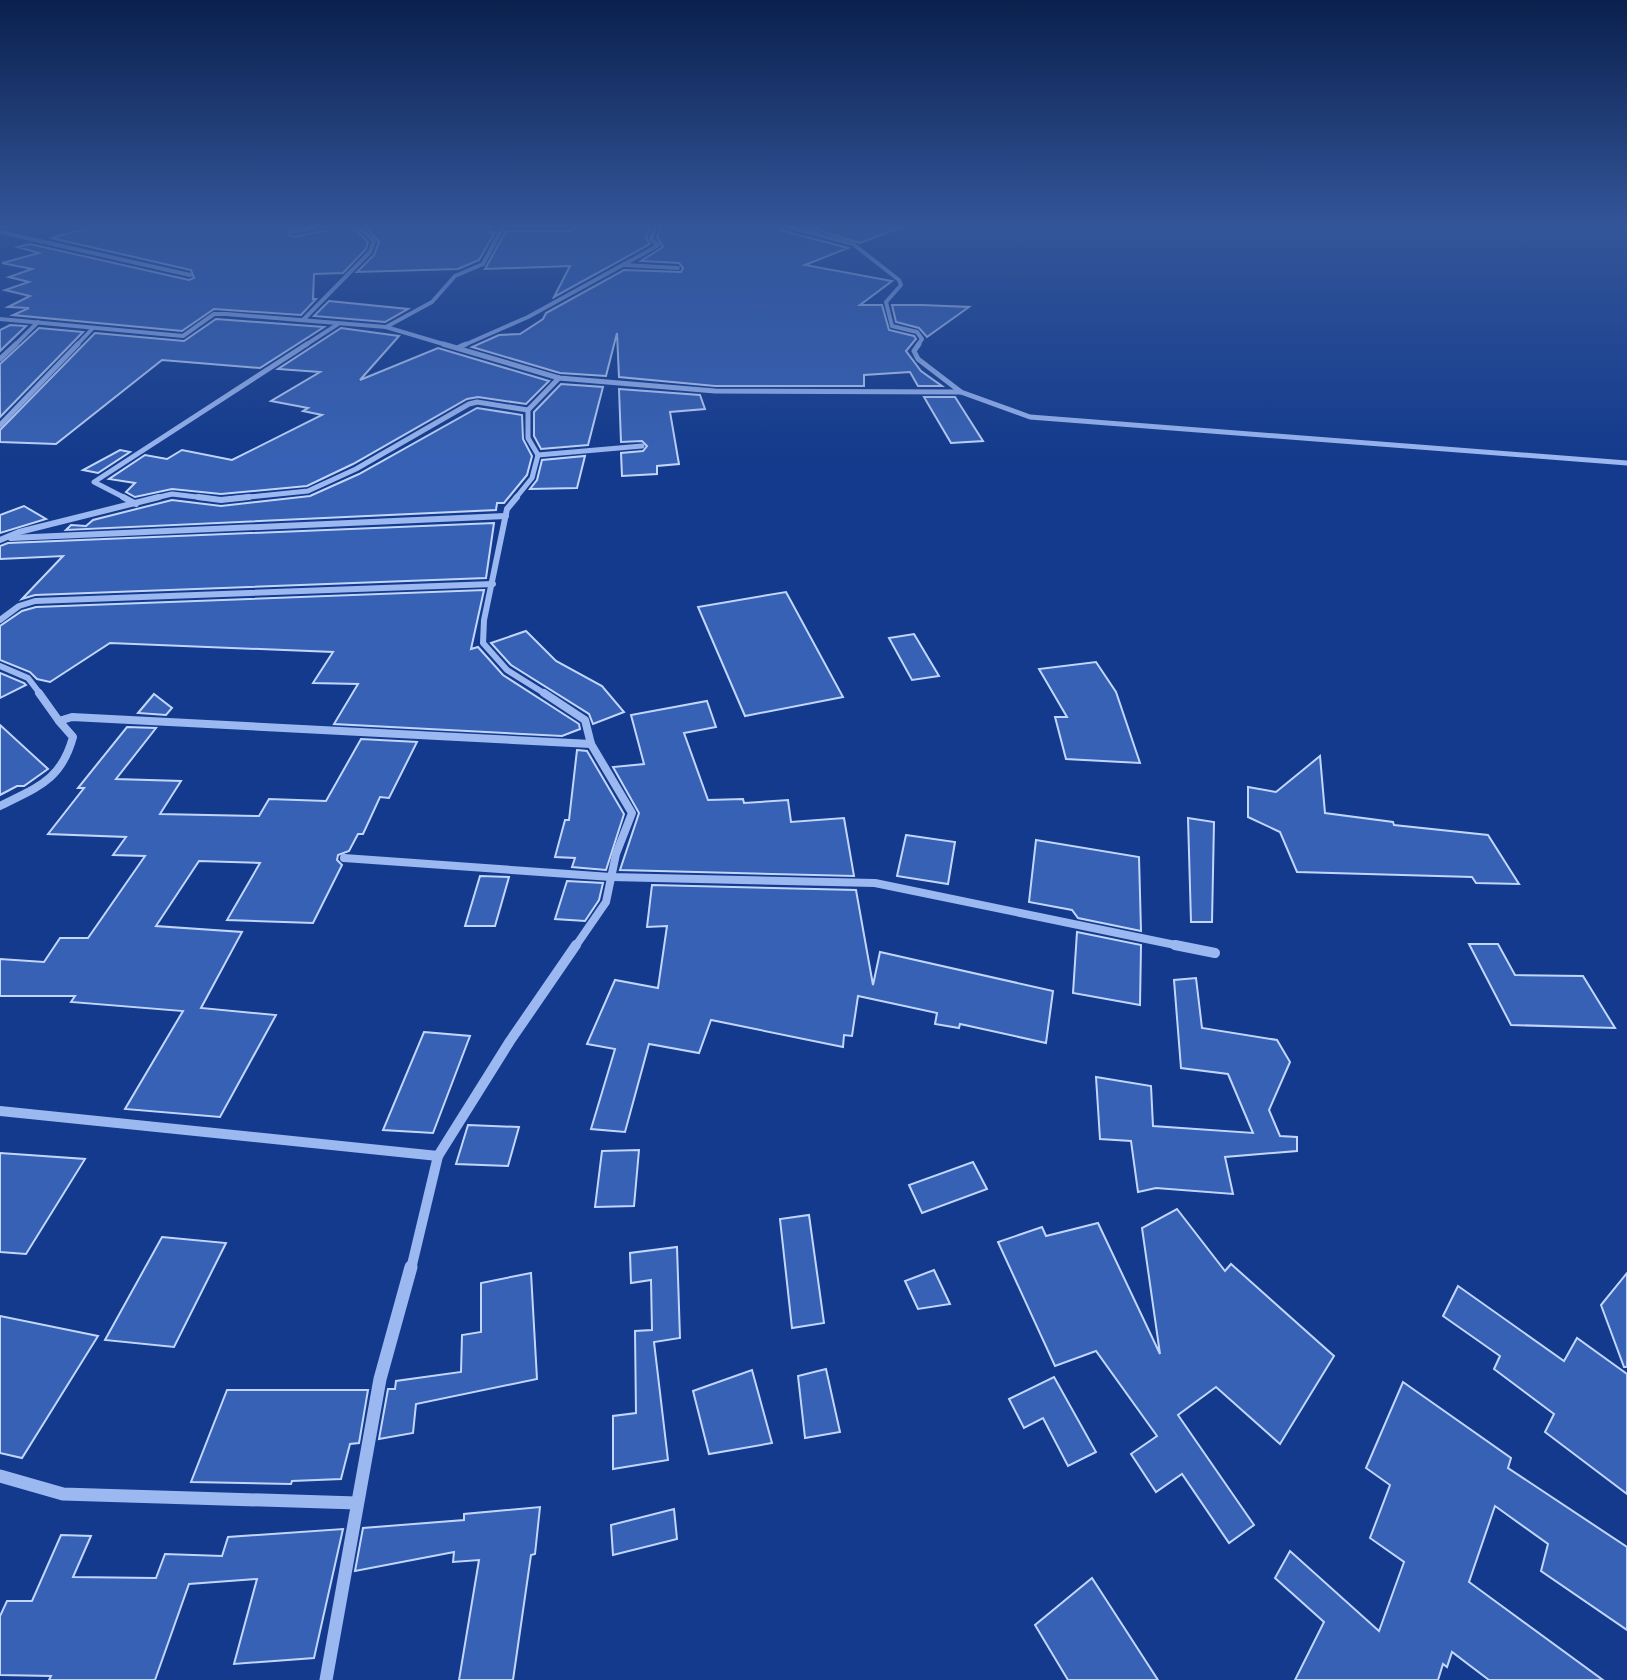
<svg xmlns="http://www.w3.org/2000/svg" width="1627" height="1680" viewBox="0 0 1627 1680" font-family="'Golos Text',sans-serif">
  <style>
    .building { fill: #3761b4; stroke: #c2d6fc; stroke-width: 2 }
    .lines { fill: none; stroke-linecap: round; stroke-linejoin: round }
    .minor-far5 { stroke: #9cb8f1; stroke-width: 4 }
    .minor-far4 { stroke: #9cb8f1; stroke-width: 5 }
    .minor-far3 { stroke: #9cb8f1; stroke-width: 6 }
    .minor-far2 { stroke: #9cb8f1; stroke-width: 8 }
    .minor-far1 { stroke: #9cb8f1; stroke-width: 10 }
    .minor { stroke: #9cb8f1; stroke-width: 13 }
  </style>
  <rect width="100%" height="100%" fill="#133a8c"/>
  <g class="building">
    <path d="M99,225h203l-13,4v6l4,2 35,-7 4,-5h19l17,17 -2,7 -23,24 -29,1 -1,25h3l-15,16 -87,-6 -32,22 -169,-16 16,-7 -21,-1 22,-11 -25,-6 24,-8 -20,-5 23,-8 -30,-6 37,-10 -21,-6 12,-3 159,36 5,-2 -3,-8 -140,-32z"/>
    <path d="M364,225h127l-2,7h6l-16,28 -21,9 -101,3 17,-17 5,-13z"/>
    <path d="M615,225h36l-5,13 4,6 -96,53 16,-31 -85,3 21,-38h65l2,-4z"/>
    <path d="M661,225h115l4,5 68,18 -43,17 87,16 -32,24h22l7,25 25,6 2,3 -10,12 15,20 21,15h-24l-8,-14 -46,3v11h-149l-96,-9 -2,-44 -11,43 -46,-3 -88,-26 27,-12 21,-1 23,-15 3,-6 78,-43 57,2 2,-4 -4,-5 -38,-2 22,-14 -6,-10z"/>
    <path d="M801,225h101v2l-42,16z"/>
    <path d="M329,301l79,8 -23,13 -71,-6z"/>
    <path d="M892,305h30l47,2 -42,30 -8,-9 -23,-6z"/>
    <path d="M216,319l108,8 -64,41 -98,-8 -106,84 -56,-2v-12l95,-97 89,8z"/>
    <path d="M10,325l16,1 -26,25v-21z"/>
    <path d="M39,328l44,4 -83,85v-53z"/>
    <path d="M341,328l58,8 -39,44 78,-32 111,33 -23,23 -48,-7 -11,2 -114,65 -46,22 -86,8 -49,-5 -37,8 -9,-5 9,-9 -26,-4 36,-24 22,4 15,-9 50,10 90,-45 -19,-4 5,-3 -37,-7 49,-29 -42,-3z"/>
    <path d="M561,384l42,3 -15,58 -47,4 -7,-13v-24z"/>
    <path d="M619,389l81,6 5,14 -35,3 9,52 -22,2v8l-35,2 -1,-23 22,-2 4,-5 -5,-5 -21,1z"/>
    <path d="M924,397h31l28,44 -32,2z"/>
    <path d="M477,408l45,7 1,24 9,17 -5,19 -23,28h-7l-1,7 -430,20 5,-5 15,1 7,-6 79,-20 49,6 89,-10 49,-22z"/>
    <path d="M120,450l10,2 -32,21 -15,-3z"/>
    <path d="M585,456l-8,32 -47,1 7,-9 5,-20z"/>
    <path d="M24,506l22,13 -46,14v-18z"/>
    <path d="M494,523l-8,55 -451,17 -13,4 41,-43 -63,3v-13l8,-3z"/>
    <path d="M484,590l-13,59 7,-2 25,28 76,49 1,5 -18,7 -228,-12 24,-40 -45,-1 20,-31 -223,-9 -60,39 -13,-3 -7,-7 -30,-12v-34l22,-15 14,-4z"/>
    <path d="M786,592l57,105 -98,19 -47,-109z"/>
    <path d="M526,631l30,30 46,25 22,26 -31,12 -4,-10 -78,-49 -20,-22z"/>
    <path d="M914,634l25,42 -27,4 -23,-42z"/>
    <path d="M1096,662l20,30 24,71 -74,-4 -11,-42h12l-28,-48z"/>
    <path d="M0,673l24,10 2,2 -26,13z"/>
    <path d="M154,694l18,14 -6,7 -28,-2z"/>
    <path d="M707,701l9,26 -32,6 24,67 35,-1 1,4 44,-3 3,22 53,-4 10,58 -234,-6 19,-57 -26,-46 31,-3 -13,-49z"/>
    <path d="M0,725l48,44 -24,17h-7l-17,9z"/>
    <path d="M127,727l29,1 -40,51 65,2 -21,33 99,2 10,-17 57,2 35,-62 56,3 -28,56 -9,-1 -17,37h-5l-9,17 -11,4 -1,5 5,5 -29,58 -86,-3 33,-57 -61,-2 -43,65 86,6 -41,76 75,7 -56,102 -95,-8 58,-98 -112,-9 4,-6h-75v-37l44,3 16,-24h28l57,-82 -32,-1 13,-18 -78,-3 36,-46h-6z"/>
    <path d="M577,750l10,1 37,63 -18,56 -34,-3 3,-9 -20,-1 10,-37h4z"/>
    <path d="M1320,756l5,57 68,9 1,3 94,10 31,49 -43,-1 -4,-6 -175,-5 -17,-40 -32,-15v-30l28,5z"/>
    <path d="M1188,818l26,4 -2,100h-21z"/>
    <path d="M906,835l49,7 -7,42 -51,-8z"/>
    <path d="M1036,840l103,17 2,74 -63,-13 -6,-8 -43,-8z"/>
    <path d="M480,876l29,1 -14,49h-30z"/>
    <path d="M567,881l36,2 -4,17 -14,21 -30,-2z"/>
    <path d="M652,885l204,5 17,95 7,-33 173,39 -7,52 -86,-19 -1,4 -24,-4 2,-11 -79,-17 -6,40 -8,-1 -1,12 -132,-27 -12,33 -50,-9 -24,88 -34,-3 24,-80 -28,-5 28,-64 43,8 9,-62 -20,1z"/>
    <path d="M1077,932l64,13 -1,60 -67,-12z"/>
    <path d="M1469,944h29l17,31 68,1 32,52 -104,-3z"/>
    <path d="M1196,978l6,50 75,12 13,22 -21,48 11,26 17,1v14l-72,6 8,37 -77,-6 -18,4 -7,-51 -31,-2 -4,-62 55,9 2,40 100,7 -25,-59 -47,-6 -7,-88z"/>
    <path d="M424,1032l46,4 -37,97 -50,-3z"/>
    <path d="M468,1125l51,2 -11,39 -52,-2z"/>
    <path d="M639,1150l-5,56 -39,1 7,-56z"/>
    <path d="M0,1153l85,6 -59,95 -26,-2z"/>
    <path d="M973,1162l14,27 -65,24 -13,-28z"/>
    <path d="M1177,1209l48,62 6,-7 103,92 -54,88 -64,-57 -38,28 76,110 -25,18 -47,-69 -26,18 -25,-38 26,-18 -61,-85 -41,15 -57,-124 44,-15 4,9 52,-13 62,131 -18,-126z"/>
    <path d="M809,1215l15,108 -32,5 -12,-109z"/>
    <path d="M162,1237l64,6 -52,104 -69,-7z"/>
    <path d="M677,1247l3,91 -26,4 14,118 -55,9v-53l23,-3 -1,-82 17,-1 -1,-50 -20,3 -1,-30z"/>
    <path d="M934,1270l16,34 -32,5 -13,-28z"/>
    <path d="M531,1273l6,106 -121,25 -3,29 -34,6 9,-50h7l1,-8 65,-9 1,-37 19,-3v-49z"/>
    <path d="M1627,1273v94h-3l-23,-62z"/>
    <path d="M1458,1286l106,75 13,-23 50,36v120l-82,-62 9,-18 -60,-45 6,-13 -57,-40z"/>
    <path d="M0,1316l98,20 -76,122 -22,-5z"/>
    <path d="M826,1369l14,63 -35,6 -7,-62z"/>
    <path d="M752,1370l20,73 -63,11 -16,-63z"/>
    <path d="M1054,1377l42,75 -28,14 -25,-48 -19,10 -15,-29z"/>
    <path d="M1403,1382l108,76 -3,10 119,79v83l-86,-59 7,-27 -53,-38 -26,76 134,98h-114l-37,-28 -5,15 -4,-3 -5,16h-143l29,-58 -49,-44 15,-27 89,80 25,-69 -34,-24 20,-53 -24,-17z"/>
    <path d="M227,1390h141l-9,53 -9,1 -9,35 -49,2 -1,3 -100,-2z"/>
    <path d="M540,1507l-5,47 -4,1 -18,125h-54l20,-120 -26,2 1,-10 -99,19 8,-43 101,-8v-6z"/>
    <path d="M674,1509l3,30 -64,16 -2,-30z"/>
    <path d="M343,1529l-29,129 -80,6 23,-85 -68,5 -34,96h-106l2,-4 -51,-1v-59l7,-15h25l29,-66 30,1 -18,41 83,1 9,-24 57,2 6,-19z"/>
    <path d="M1092,1578l66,102h-90l-33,-55z"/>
  </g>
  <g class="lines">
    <g class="minor-far5">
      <path d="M781,225l72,19 46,36 2,5 -15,17 6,24 25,6 5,7 -5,7"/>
      <path d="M0,232l190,43"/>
      <path d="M293,232l34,-7"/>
      <path d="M625,265l53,3"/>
      <path d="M0,319l183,17 31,-22h12l160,13 64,19"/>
      <path d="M303,320l67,-68 4,-11 -18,-16"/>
      <path d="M386,327l46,-25 23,-26 28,-12 21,-39"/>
      <path d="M14,346l24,-24"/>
      <path d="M76,346l17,-18"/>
      <path d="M304,346l34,-22"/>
      <path d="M462,346l66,-29 122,-67 8,-5 -7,-6 5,-14"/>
    </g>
    <g class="minor-far4">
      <path d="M443,344l116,34 156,13 246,1"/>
      <path d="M919,344l-5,7 4,8 43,33 69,25 597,46"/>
      <path d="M459,347l7,-3"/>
      <path d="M0,359l16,-15"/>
      <path d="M0,425l78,-81"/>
      <path d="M538,455l104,-9"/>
      <path d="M127,499l-33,-17 213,-138"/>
      <path d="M151,499l21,-5 42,5"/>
      <path d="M229,499l79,-8 48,-22 113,-65 8,-2 51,8"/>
      <path d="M515,499l17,-21 6,-23 -10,-17v-28l31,-32"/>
    </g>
    <g class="minor-far3">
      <path d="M123,497l13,7"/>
      <path d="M198,497l23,3 28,-3"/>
      <path d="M517,497l-10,12 -23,111 -1,23 24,27 40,25"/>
      <path d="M11,538l495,-22"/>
      <path d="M0,540l19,-8 140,-35"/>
      <path d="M0,620l19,-14 16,-5 458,-17"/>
      <path d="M0,666l28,12 13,17"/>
    </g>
    <g class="minor-far2">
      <path d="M39,693l20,28 13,-4 519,27"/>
      <path d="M544,693l41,27 6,24 41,69 -16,41 -10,48 -31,45"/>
      <path d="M0,806c37,-19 61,-25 73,-69l-14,-16"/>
      <path d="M344,858l267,19 264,6 310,64"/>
    </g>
    <g class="minor-far1">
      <path d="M1175,945l40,8"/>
      <path d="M0,1111l438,45"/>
      <path d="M411,1269l27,-113 72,-115 66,-96"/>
    </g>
    <g class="minor">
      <path d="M0,1476l63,18 294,9"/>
      <path d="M326,1680l54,-301 31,-112"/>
    </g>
  </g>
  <linearGradient id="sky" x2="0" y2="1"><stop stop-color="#0a204d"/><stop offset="0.49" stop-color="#359"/><stop offset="1" stop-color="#359" stop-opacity="0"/></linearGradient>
  <rect width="1627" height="460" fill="url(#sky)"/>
</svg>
